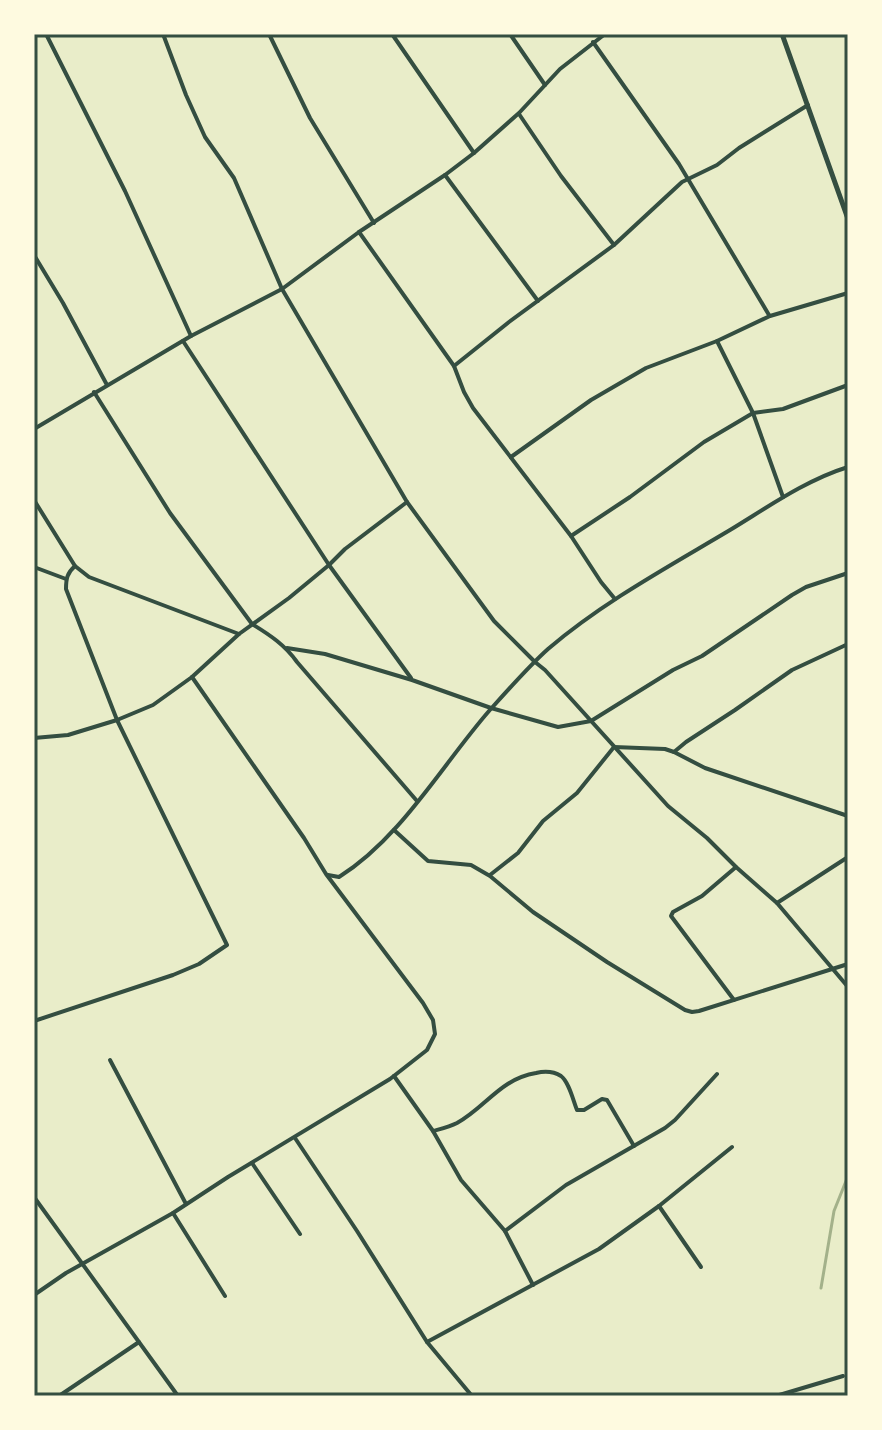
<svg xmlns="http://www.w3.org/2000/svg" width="882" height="1430" viewBox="0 0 882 1430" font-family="Cabin,sans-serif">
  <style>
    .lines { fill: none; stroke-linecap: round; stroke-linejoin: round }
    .stream { stroke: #a3b18a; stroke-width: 3 }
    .minor { stroke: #344e41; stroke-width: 4 }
    .tertiary { stroke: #344e41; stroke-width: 5 }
    .neatline { fill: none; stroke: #344e41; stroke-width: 3 }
  </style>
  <rect width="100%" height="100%" fill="#e9edc9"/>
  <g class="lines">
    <path class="stream" d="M821,1288l13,-77 14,-35"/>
    <g class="minor">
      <path d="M46,34l79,157 66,145"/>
      <path d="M163,34l23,61 19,42 29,41 48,111 125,213 87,119 41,41 10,8 123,136 39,32 29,29 41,36 71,84"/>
      <path d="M269,34l41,84 64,105"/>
      <path d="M392,34l82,119"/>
      <path d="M510,34l35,51"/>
      <path d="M593,42l86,122 90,151"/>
      <path d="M519,114l42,62 53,69"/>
      <path d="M445,175l93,126"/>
      <path d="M359,232l95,134 10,26 9,16 98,128 30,46 14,17"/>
      <path d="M34,255l29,48 44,82"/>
      <path d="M183,341l146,224 82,113"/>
      <path d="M717,341l36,72 30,84"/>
      <path d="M454,366l55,-44 105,-77 68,-63 35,-17 22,-17 69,-43"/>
      <path d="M94,392l76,121 82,111c18,11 33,21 45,38l120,139"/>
      <path d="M34,429l157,-93 91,-47 77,-57 86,-57 29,-22 45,-40 41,-44 45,-35"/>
      <path d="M511,457l80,-57 55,-32 71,-27 53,-25 78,-23"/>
      <path d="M34,500l41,66 14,11 150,57"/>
      <path d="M571,536l59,-39 74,-55 49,-29 30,-4 65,-24"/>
      <path d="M34,567l32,12"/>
      <path d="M287,648l38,6 87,26 79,28 67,19 33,-6 82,-51 29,-14 90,-61 14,-8 42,-14"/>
      <path d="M34,738l34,-3 49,-15 36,-15 39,-28 47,-43 50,-36 40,-33 16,-16 62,-47"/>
      <path d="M674,752l12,-10 49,-32 57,-40 56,-26"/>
      <path d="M394,830l34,31 43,4 19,11 43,36 74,50 78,48 7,2 7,-1 149,-47"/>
      <path d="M328,875l11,2c62,-39 103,-112 150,-166 17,-19 40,-45 59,-62 55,-47 120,-82 182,-119 38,-23 76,-50 118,-63"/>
      <path d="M490,875l28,-22 25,-32 34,-28 37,-46 51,2 9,3 31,16 143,48"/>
      <path d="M777,903l71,-46"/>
      <path d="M734,1000l-63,-84 2,-4 29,-16 34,-29"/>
      <path d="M34,1021l139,-46 26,-11 28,-19 -110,-225 -51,-131c0,-10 1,-16 9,-23"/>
      <path d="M110,1060l76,144"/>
      <path d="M394,1076l39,55 28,49 44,51 28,54"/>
      <path d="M433,1131c7,-2 16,-4 24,-8 29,-16 43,-44 79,-50 9,-2 17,-2 25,3 8,6 12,24 16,34h7l18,-11 5,1 27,46"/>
      <path d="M295,1138l62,93 70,111 45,54"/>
      <path d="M252,1163l48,71"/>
      <path d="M34,1197l144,199"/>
      <path d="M659,1206l42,61"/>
      <path d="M173,1213l52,83"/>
      <path d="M505,1231l61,-46 99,-57 10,-8 42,-46"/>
      <path d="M34,1295l32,-22 107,-60 55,-36 162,-98 37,-29 8,-16 -2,-14 -10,-17 -97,-129 -22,-36 -112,-161"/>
      <path d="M427,1342l172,-93 60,-43 73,-59"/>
      <path d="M59,1396l80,-54"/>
      <path d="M776,1396l67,-20"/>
    </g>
    <path class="tertiary" d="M782,34l66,185"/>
  </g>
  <rect width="882" height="1430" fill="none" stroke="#fefae0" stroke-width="72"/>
  <rect x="36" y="36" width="810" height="1358" class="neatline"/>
</svg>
